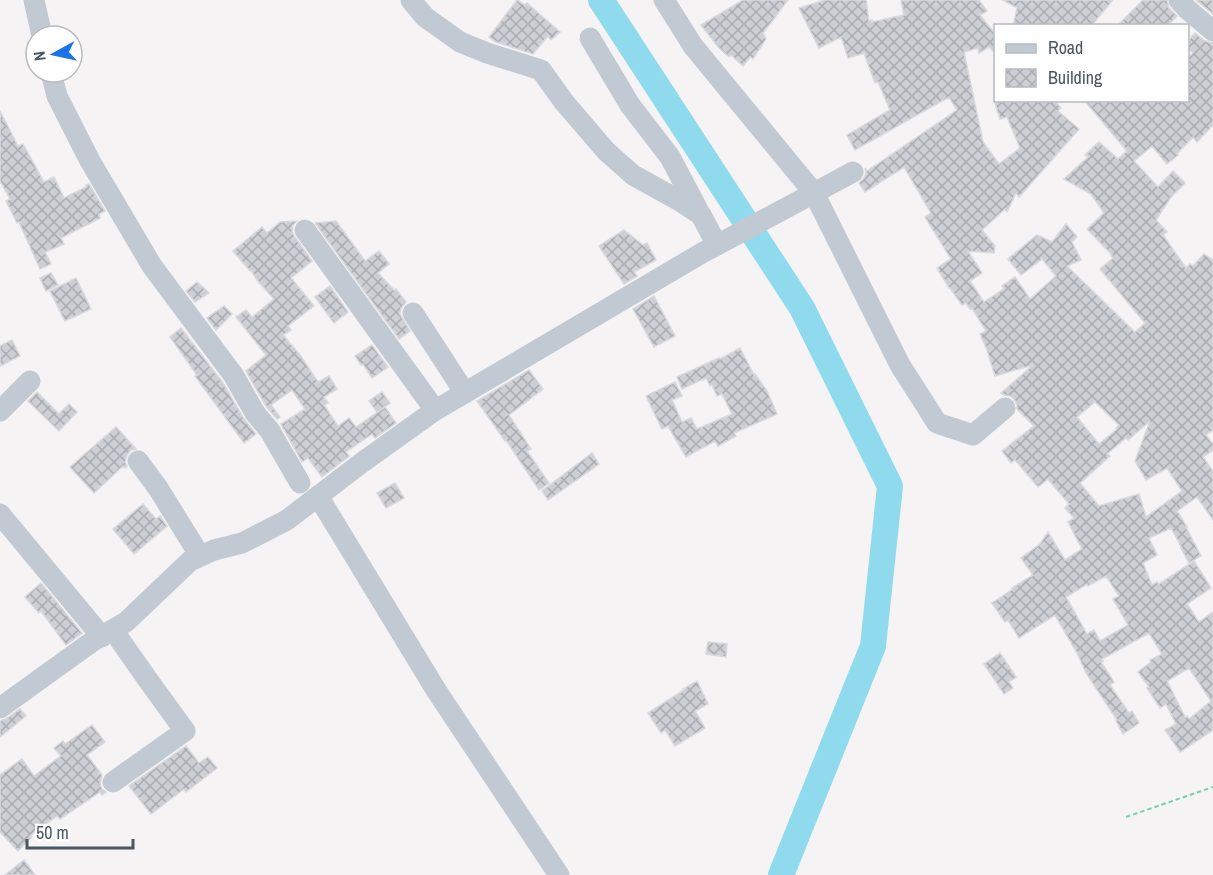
<svg xmlns="http://www.w3.org/2000/svg" width="1213" height="875" viewBox="0 0 1213 875" font-family="'Archivo Narrow',sans-serif">
  <style>
    .lines { fill: none; stroke-linecap: round; stroke-linejoin: round }
    .river { stroke: #90daee; stroke-width: 26 }
    .building { fill: url(#building-cross-hatch); stroke: #d7d9de; stroke-width: 1.5; fill-rule: evenodd }
    .path { stroke: #7ad0a6; stroke-width: 2; stroke-dasharray: 4.5 3; stroke-linecap: butt }
    .minor { stroke: #c1cad2; stroke-width: 21 }
  </style>
  <defs>
    <pattern id="building-cross-hatch" width="8" height="8" patternUnits="userSpaceOnUse" patternTransform="scale(1.5)"><rect width="8" height="8" fill="#cdcfd5"/><path d="M0 0l8 8M0 8l8-8" fill="none" stroke="#a8abb0"/></pattern>
  </defs>
  <rect width="100%" height="100%" fill="#f5f3f3"/>
  <g class="lines">
    <path class="river" d="M601,0l201,308 88,178 -17,160 -92,229"/>
  </g>
  <g class="building">
    <path d="M517,0l8,5 2,-2 33,29 -9,8 -3,-4 -15,18 -37,-12 -7,-5z"/>
    <path d="M743,0h45l-25,33 3,6 -13,20 -3,-2 -7,9 -12,-11 -2,2 -10,-9 -18,-23z"/>
    <path d="M825,0h41l3,21 3,-1v2l32,-7 -3,-15h78l8,11 -7,4 16,20v19l-7,-7 -10,6 -1,-5 -14,4 19,90 16,22 21,-16 -13,-31 -7,2 -6,-19h60l7,8 -3,3 21,18 -60,68 -3,-4 -9,19 -2,-3 -23,21 13,16 -1,7 -26,-2 14,22 -12,8 14,21 20,-13 -2,-3 13,-9 15,22 26,-23 -14,-17 -21,16 -13,-16 29,-24 15,7 14,-18 11,13 -5,5 9,18 -14,6 68,66 10,-9 -45,-54 13,-11 -2,-2 1,-1 -25,-26 17,-16 -13,-19 -27,-15 24,-22 -3,-2 14,-13 19,17 9,-8 -43,-51h104v-43l5,-4 -5,-5v-7l7,-8 10,8 8,2v82l-16,17 -4,-5 -16,17 1,1 -11,9 -15,-18 -18,15 24,26 15,-16 12,12 -14,14 -15,23 11,12 -4,3 23,33 4,-4 3,2 11,-12 9,6v170l-7,5 7,9v6l-10,7 10,14v49l-16,-23 -20,14 10,16h-1l15,29 -12,7 -8,-15h1l-11,-20 -22,10 8,17 -14,8 9,22 5,-3 2,2 35,-23 17,27 -24,16 12,18 14,-10v118l-33,22 -15,-22 11,-6 -10,-20 -6,4 -13,-20 2,-1 -11,-15 13,-10 -1,-2 12,-6 -13,-21 -47,26 1,2 -2,1 13,20 -4,3 19,28 3,-2 7,12 -16,11 -7,-13 1,-1 -31,-47 -9,-20 -22,-38 -36,23 -11,-18 -3,2 -13,-19 21,-14 -1,-1 21,-13 -12,-17 19,-14 8,-12 17,28 17,-11 -14,-27 6,-4 -9,-10 4,-4 -21,-25 -10,8 -23,-27 -4,3 -9,-12 32,-25 -17,-17v-4l-3,-6 -4,-3 -6,-1 -3,-2 32,-28 -38,11 -8,-26 -7,-16 6,-3 -14,-23 -2,1 -4,-6 -4,2 -12,-17h-1l-12,-20 14,-9 -26,-42 6,-4 -27,-46 -39,25 -6,-9 5,-5 2,-5 -1,-5 2,3 90,-61 -8,-13 -94,53 -8,-15 43,-25 -12,-28 -3,1 -11,-30 -16,5 -7,-21 -22,11 -20,-40zM1095,402l24,23 -3,3 1,1 -18,15 -22,-27zM1150,421l-15,40 11,19 21,-12 15,23 -36,26 -7,-23 -40,12 -19,-23 30,-27 -3,-2 19,-16 2,2zM1106,576l13,20 -6,3 15,26 -28,16 -6,-11 -7,4 -21,-37 21,-13 1,2zM1189,668l22,33 -22,18 -2,-3 -2,1 -18,-36z"/>
    <path d="M1003,0h110l-22,26h-78l4,-18z"/>
    <path d="M1143,0h24l2,8 8,8 -10,10h-50z"/>
    <path d="M1196,0h17v14z"/>
    <path d="M0,111l18,35 5,-2 21,38 10,-5 10,21 22,-11v-2l3,-1 16,27 -6,3 1,4 -39,20 3,6 -19,8 6,12 -11,5 -21,-47 -2,1 -11,-22 4,-2 -10,-18z"/>
    <path d="M297,221l-4,4 -1,7 3,5 17,24 -21,17 23,28 -26,20 3,4 -8,5 17,20 18,27 11,-6 8,13 -13,8 4,6 -4,2 14,21 11,-8 7,9 29,-20 11,16 -21,15 -3,-4 -26,18 3,4 -27,21 -14,-19 -6,4 -21,-38 24,-15 -13,-19 -21,15 9,12 -3,2 -11,-13 -20,-35 20,-16 -30,-38 10,-7 6,7 22,-18 -17,-19 -6,-10 -1,1 -17,-20 29,-24 5,6 13,-11z"/>
    <path d="M336,221l29,40 14,-10 10,13 -11,9 16,17 2,-1 10,13 -5,6 -1,6 10,17 -11,8 -84,-116z"/>
    <path d="M624,230l19,15 4,-2 9,17 -22,12 3,4 -13,8 -25,-38z"/>
    <path d="M51,273l7,12 -12,6 -6,-13z"/>
    <path d="M76,278l15,31 -26,12 -15,-30z"/>
    <path d="M197,282l12,11 -14,9 -9,-11z"/>
    <path d="M330,286l18,26 -14,11 -19,-26z"/>
    <path d="M654,296l21,40 -21,11 -21,-38z"/>
    <path d="M224,306l8,8 -16,16 -9,-12z"/>
    <path d="M181,328l42,55 21,36 12,15 -12,9 -49,-67 2,-1 -27,-38z"/>
    <path d="M12,340l8,16 -20,10v-20z"/>
    <path d="M372,345l16,22 -16,11 -9,-14 -2,1 -6,-9z"/>
    <path d="M740,348l14,27 1,-1 12,17 10,23 -43,19 2,3 -18,10 -3,-5 -29,16 -18,-31 -6,3 -16,-33 29,-14 7,14 -10,4 10,22 9,-4 6,11 35,-15 -10,-20 -5,2 -5,-11 -2,1 -4,-8 -3,2v-1l-21,10 -5,-12 42,-19 1,1z"/>
    <path d="M529,370l14,19 -34,26 22,34 -4,2 22,32 -10,7 -33,-50 -1,1 -28,-40z"/>
    <path d="M37,392l22,22 10,-10 8,8 -18,19 -31,-30z"/>
    <path d="M382,392l8,11 -13,9 -8,-11z"/>
    <path d="M116,427l20,22 -5,1 -4,5 -2,7 2,4 -2,2 -2,-2 -29,27 -24,-26z"/>
    <path d="M592,453l7,11 -51,36 -6,-9z"/>
    <path d="M395,483l9,15 -18,10 -9,-15z"/>
    <path d="M143,504l13,15 4,-3 7,10 -33,28 -21,-25z"/>
    <path d="M41,583l41,50 -16,12 -25,-34 -2,2 -14,-16z"/>
    <path d="M708,642l19,2 -1,13 -20,-3z"/>
    <path d="M1000,653l16,24 -7,5 4,6 -9,6 -20,-30z"/>
    <path d="M697,681l11,23 -13,7 10,17 -30,18 -10,-16 -4,3 -13,-20 36,-23 -1,-1z"/>
    <path d="M20,709l6,7 -26,21v-16l7,-3z"/>
    <path d="M92,725l13,17 -18,13 15,20 -2,9 2,5 4,3 -4,3 -2,-3 -40,27 -3,-3 -27,20 2,1 -14,14 -18,-19v-57l22,-16 12,17 27,-20 -7,-8 9,-7 2,3z"/>
    <path d="M186,746l13,17 9,-6 9,11 -31,24 -2,-3 -33,25 -22,-28z"/>
    <path d="M24,860l11,15h-30z"/>
  </g>
  <g class="lines">
    <path class="path" d="M1126,817l87,-30"/>
    <g class="minor">
      <path d="M34,0l8,36"/>
      <path d="M411,0l14,17 35,25 27,11 54,17 23,32 42,49 27,24 47,26 21,14 16,30"/>
      <path d="M664,0l29,46 121,147 86,172 37,58 36,12 32,-27"/>
      <path d="M1179,0l8,9 26,22"/>
      <path d="M590,38l40,67 40,52 29,55"/>
      <path d="M51,72l6,24 33,65 62,105 82,110 21,37 15,18 30,52"/>
      <path d="M305,230l130,180"/>
      <path d="M413,313l52,80"/>
      <path d="M0,411l30,-30"/>
      <path d="M138,461l20,27 42,68"/>
      <path d="M318,496l118,194 123,185"/>
      <path d="M0,514l102,123"/>
      <path d="M113,630l35,50 37,51 -72,51"/>
      <path d="M0,708l93,-67 33,-19 64,-61 24,-11 28,-7 45,-23 73,-56 74,-53 268,-158 151,-81"/>
    </g>
  </g>
  <rect x="994" y="24" width="195" height="78" fill="#ffffff" stroke="#b7bbc0" stroke-width="1.5"/>
  <rect x="1006" y="44" width="30" height="9" fill="#c1cad2" stroke="#b7bbc0" stroke-width="1.5"/>
  <text x="1048" y="54" font-size="18" fill="#4a5661">Road</text>
  <rect x="1006" y="69" width="30" height="18" fill="url(#building-cross-hatch)" stroke="#b7bbc0" stroke-width="1.5"/>
  <text x="1048" y="84" font-size="18" fill="#4a5661">Building</text>
  <g transform="translate(54 54) rotate(262)"><circle r="28" fill="#ffffff" stroke="#b7bbc0" stroke-width="1.5"/>
  <path d="M0-4.5L10 22L0 15L-10 22Z" fill="#1a73e8"/>
  <text y="-9" font-size="16" font-weight="bold" text-anchor="middle" fill="#4a5661">N</text>
  </g>
  <path d="M27 839v9h106v-9" fill="none" stroke="#4a5661" stroke-width="3"/>
  <text x="36" y="839" font-size="18" fill="#4a5661" stroke="#ffffff" stroke-width="4.5" paint-order="stroke">50 m</text>
</svg>
